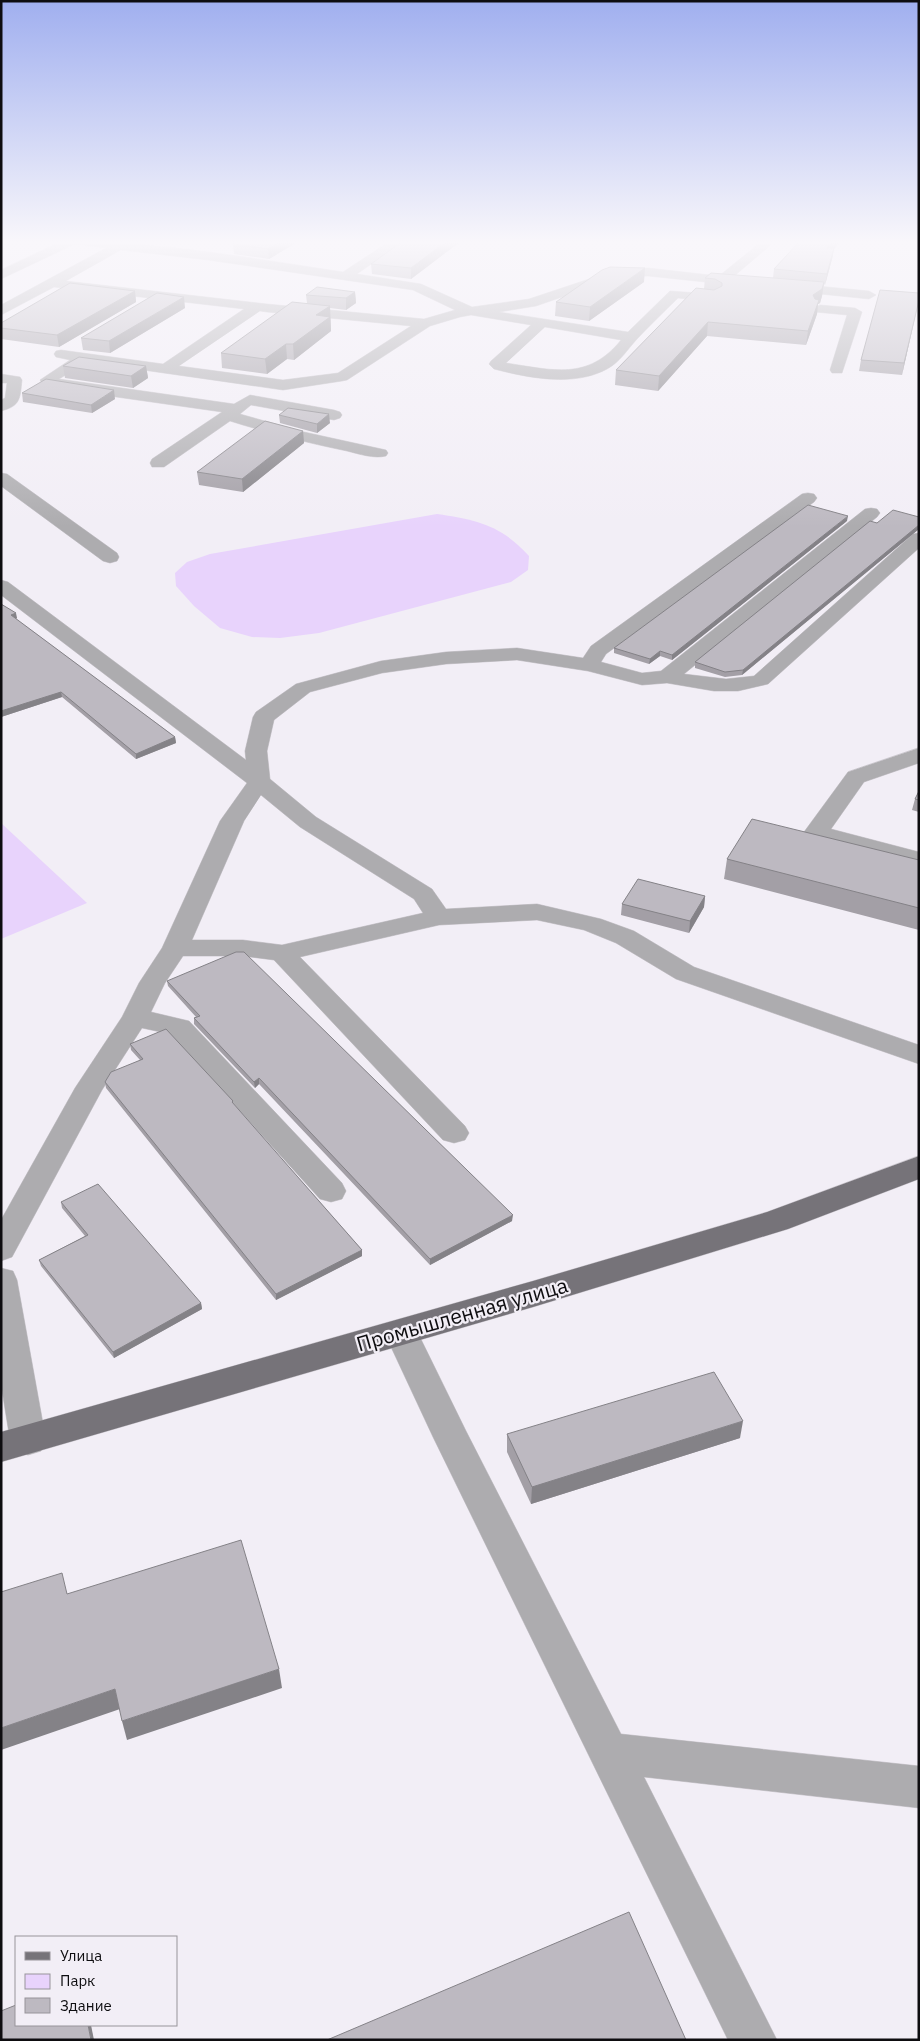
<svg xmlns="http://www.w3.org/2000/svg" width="920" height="2041" viewBox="0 0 920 2041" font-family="'IBM Plex Sans',sans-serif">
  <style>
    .green { fill: #e8d3fc }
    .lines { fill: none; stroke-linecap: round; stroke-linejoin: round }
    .minor-casing { stroke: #cecad1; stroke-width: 1 }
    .major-casing { stroke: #cecad1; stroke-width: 1 }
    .minor { fill: #adacaf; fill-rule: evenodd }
    .major { fill: #767379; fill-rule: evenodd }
    .wall { fill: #a39fa6 }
    .shaded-wall { fill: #848287 }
    .building { fill: #bdb9c1; stroke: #848287 }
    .labels { text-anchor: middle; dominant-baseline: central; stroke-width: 4.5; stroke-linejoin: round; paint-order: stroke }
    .near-street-label { font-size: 21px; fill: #0e0d10; stroke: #f2eef6 }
  </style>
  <rect width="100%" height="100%" fill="#f2eef6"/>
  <g class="green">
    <path d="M437,514c40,6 64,11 92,42l-1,14 -17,12 -192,51 -39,5 -28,-1 -32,-9 -26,-22 -18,-20 -1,-13 12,-11 23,-8z"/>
    <path d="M1,823l86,80 -86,36z"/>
  </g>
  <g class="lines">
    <g class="minor-casing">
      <g id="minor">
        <path d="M62,241c94,0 188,17 281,31l47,-31h14l-47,33 64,10 51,23 57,-8 90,-30 29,-1 71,8 43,-35h6l4,3 -39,33 15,2 2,3 -7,4 -95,-10 -28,1 -84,29 -37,6 129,20 42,-41 43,3 7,4 -7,4 -35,-4c-14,14 -28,27 -41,41 -10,11 -17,23 -30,30 -33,18 -78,9 -113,0l-5,-5 2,-3 40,-36 -60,-10 -11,2 -30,9 -83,54 -5,1 -59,9 -196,-28 -28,17 175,25 16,-9 84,15 6,2 2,3 -2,3 -6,2 -83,-15 -11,9 64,18 82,18 2,3 -2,3c-12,3 -27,-2 -39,-5 -39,-8 -79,-18 -117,-30l-66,46h-12l-2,-4 2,-4 70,-47 -169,-24 -11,-5 -2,-3 30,-20 -14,-3 -2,-3 2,-3 5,-1 102,14 81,-55 -190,-22 -53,28v-10l105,-57 -31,-4 -74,35v-9zM121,250l87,10 205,30 42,20 -31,9 -157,-15 -201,-23zM260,311l7,1 144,14 -73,47 -55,7 -104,-14zM545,327l76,13c-33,41 -68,30 -115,23z"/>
        <path d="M786,283l83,8 7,4 -7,4 -88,-9 -2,-3z"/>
        <path d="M820,305l35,3 7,4 -20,61h-10l-2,-3 17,-55 -32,-3 -2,-3z"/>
        <path d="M1,374l19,3 2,3c-2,18 -1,26 -21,31v-11l4,-2 2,-15h-6z"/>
        <path d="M1,473l6,1 110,79 2,4 -2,4 -7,2 -7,-2 -102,-75z"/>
        <path d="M808,493l6,1 3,4 -3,4 -208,152 -5,8 41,11 19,-2 204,-162 6,-1 6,1 3,4 -3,4 -193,157 42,5 28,-3 159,-142 6,-1v15l-151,136 -30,7h-24l-47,-8 -25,2 -54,-14 -71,-11 -71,4 -64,9 -72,19 -36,28 -7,31 3,28 46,38 116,72 14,20 91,-5 64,15 33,12 60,36 225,78v19l-243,-85 -60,-36 -32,-13 -47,-10 -98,5 -139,32 165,169 4,7 -4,7 -11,3 -11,-3 -169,-180 -31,-4h-60l-18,27 -14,29 38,9 153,162 4,8 -4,8 -11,3 -11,-3 -150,-165 -28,-6 -40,62 -90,167 -11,4v-41l74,-132 47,-71 17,-34 23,-35 58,-127 27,-38 -246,-188v-15l7,2 238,178 -1,-9 8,-34 3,-5 40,-28 85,-23 65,-9 71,-4 66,10 8,-12 211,-152zM261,795l39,32 114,72 9,14 -141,32 -39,-5h-51l52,-119z"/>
        <path d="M919,748v15l-55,19 -33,47 88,23v14l-111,-29 -4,-5 44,-60z"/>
        <path d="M1,1268l12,3 4,9 29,160 -5,11 -13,4 -13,-4 -5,-11 -9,-56z"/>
        <path d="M401,1319l12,4 53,108 155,303 298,32v42l-275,-31 133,263h-49l-295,-603 -49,-105 5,-9z"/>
      </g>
    </g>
    <g class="major-casing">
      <path id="major" d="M919,1156v23l-131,50 -255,78 -532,155v-30l532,-151 234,-69z"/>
    </g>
    <use href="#minor" class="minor"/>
    <use href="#major" class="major"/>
  </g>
  <g class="wall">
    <path d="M238,241h61l-30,18 -35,-5 -1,-10z"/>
    <path d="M461,241l-50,38 -39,-5 -1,-10z"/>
    <path d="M800,241h40l-1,1 -5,7 -2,10 -7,26 -1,-1 -2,12 -2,7 -2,1 -1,10 -11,31 -99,-9 -49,55 -43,-6 1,-15 88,-81 1,-11h68l1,-9z"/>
    <path d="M644,282l-55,39 -34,-5 1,-14z"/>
    <path d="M135,291l1,11 -77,45 -58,-8v-16z"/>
    <path d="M355,292l1,11 -10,7 -16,-2 1,23 -37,29 -7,-1 -20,15 -45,-6 -1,-15 86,-50 -1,-8z"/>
    <path d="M918,304l-16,71 -43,-4 2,-11z"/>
    <path d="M185,308l-75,45 -27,-3 -2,-12z"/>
    <path d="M63,366h83l2,12 -15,10 -68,-10z"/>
    <path d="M22,393l93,6 -23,14 -69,-11z"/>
    <path d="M279,415l51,8 -13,10 -37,-10z"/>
    <path d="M303,431l1,12 -61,49 -44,-7 -2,-13z"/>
    <path d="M919,517v12l-177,146 -17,2 -30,-9v-6l182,-139z"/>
    <path d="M847,521l-175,139 -12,-4 -11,8 -35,-11v-5z"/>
    <path d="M1,604l16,14 -1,1 159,118 1,6 -40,16 -74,-62 -61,20z"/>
    <path d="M919,791v21l-7,-2 3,-11z"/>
    <path d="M727,859l192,1v70l-195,-51z"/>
    <path d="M705,896l-1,11 -15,26 -68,-18 1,-11z"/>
    <path d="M167,981l345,240 -82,44 -171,-181 -4,4 -61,-64v-6l2,-1 -28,-31z"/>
    <path d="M130,1044l103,57v3l129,146v6l-86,44 -170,-212 -1,-6 35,-22 -9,-10z"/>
    <path d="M61,1202l140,101 1,6 -88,49 -73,-92 -2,-6 46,-24 -23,-28z"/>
    <path d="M507,1434l233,4 -209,66 -24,-52z"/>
  </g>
  <g class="shaded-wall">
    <path d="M282,241h17l-30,18 -1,-10z"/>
    <path d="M447,241h14l-50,38v-11z"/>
    <path d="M833,241h7l-1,1 -5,7 -2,10 -7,26 2,-11v-26z"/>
    <path d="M645,268l-1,14 -55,39 1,-14z"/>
    <path d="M824,282l-2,14 -2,7 -2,1 -1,10 -11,31 7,-50z"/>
    <path d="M135,291l1,11 -77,45 -2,-12z"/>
    <path d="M355,292l1,11 -10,7v-12z"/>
    <path d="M184,297l1,11 -75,45 -1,-12z"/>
    <path d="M919,300l-1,4 -16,71 2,-12z"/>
    <path d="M330,306l1,25 -37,29 -1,-16 23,-29z"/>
    <path d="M708,322l-1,14 -49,55 1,-15z"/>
    <path d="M286,344l1,15 -20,15 -2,-15z"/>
    <path d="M146,366l2,12 -15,10 -2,-12z"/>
    <path d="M114,390l1,9 -23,14 -1,-8z"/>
    <path d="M329,414l1,9 -13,10v-9z"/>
    <path d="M303,431l1,12 -61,49 -1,-13z"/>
    <path d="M848,516l-1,5 -175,139v-5z"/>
    <path d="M919,525v4l-177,146 1,-5z"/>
    <path d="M16,613l1,5 -5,2 -1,-5z"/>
    <path d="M660,651v5l-11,8 1,-5z"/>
    <path d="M61,692l1,5 -61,20v-6z"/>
    <path d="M175,737l1,6 -40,16v-5z"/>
    <path d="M705,896l-1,11 -15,26 1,-12z"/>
    <path d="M259,1078v6l-4,4 -1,-6z"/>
    <path d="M513,1215l-1,6 -82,44v-6z"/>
    <path d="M362,1250v6l-86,44v-6z"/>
    <path d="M201,1303l1,6 -88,49 -1,-6z"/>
    <path d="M743,1421l-3,17 -209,66 1,-17z"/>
    <path d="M279,1669l3,19 -155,52 -5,-19z"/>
    <path d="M115,1689l5,20 -119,41v-22z"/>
    <path d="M88,2025h3l3,15h-3z"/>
  </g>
  <g class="building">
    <path d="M238,241h44l-14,8 -35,-5z"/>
    <path d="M403,241h44l-36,27 -40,-4z"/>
    <path d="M800,241h33l-6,7h7l-7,26 -53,-5z"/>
    <path d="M610,267l35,1 -55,39 -34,-5 46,-32z"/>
    <path d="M711,273l113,9 -2,7 -9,6 2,4 4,1 -11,31 -100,-9 -49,54 -43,-6 80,-82 18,2 8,-4v-3l-7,-4 -10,-1z"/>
    <path d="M70,283l65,8 -78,44 -56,-7v-5z"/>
    <path d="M317,287l38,5 -9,6 -40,-3z"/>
    <path d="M880,290l39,3v7l-15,63 -43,-3z"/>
    <path d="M157,293l27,4 -75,44 -28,-3z"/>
    <path d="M292,302l38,4 -14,9 14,2 -37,27h-7l-21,15 -44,-6z"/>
    <path d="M79,357l67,9 -15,10 -68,-10z"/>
    <path d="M46,379l68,11 -23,15 -69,-12z"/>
    <path d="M288,408l41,6 -12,10 -38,-9z"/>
    <path d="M265,421l38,10 -61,48 -45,-7z"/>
    <path d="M808,505l40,11 -176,139 -12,-4 -10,8 -36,-11z"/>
    <path d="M893,510l26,7v8l-176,145 -18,2 -30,-10 175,-141 7,2z"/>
    <path d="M1,604l15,9 -5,2 164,122 -39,17 -75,-62 -60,19z"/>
    <path d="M919,791v9l-4,-1z"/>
    <path d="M752,819l167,41v48l-192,-49z"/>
    <path d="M638,879l67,17 -15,25 -68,-17z"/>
    <path d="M236,952h8l269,263 -83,44 -171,-181 -5,4 -60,-64 6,-2 -33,-35z"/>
    <path d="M166,1029l67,72 -1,1 130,148 -86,44 -171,-212 6,-10 32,-13 -13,-15z"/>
    <path d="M98,1184l103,119 -88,49 -74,-92 49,-25 -27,-33z"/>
    <path d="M714,1372l29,49 -211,66 -25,-53z"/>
    <path d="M241,1540l38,129 -157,52 -7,-32 -114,39v-136l61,-19 5,21z"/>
    <path d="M629,1912l57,128h-359z"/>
    <path d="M16,2005v20h72l3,15h-90v-29z"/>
  </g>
  <linearGradient id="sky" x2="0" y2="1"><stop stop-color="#a0afef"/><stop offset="0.46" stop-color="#f9f7fb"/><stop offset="1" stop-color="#f9f7fb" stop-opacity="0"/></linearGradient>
  <rect width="920" height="527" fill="url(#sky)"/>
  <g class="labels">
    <g class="near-street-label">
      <text transform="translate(462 1314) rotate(-16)">Промышленная улица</text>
    </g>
  </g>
  <rect width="920" height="2041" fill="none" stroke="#0e0d10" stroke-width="5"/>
  <rect x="15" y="1936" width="162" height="90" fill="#f2eef6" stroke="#97949a"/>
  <rect x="25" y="1952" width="25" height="8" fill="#767379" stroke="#97949a"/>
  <text x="60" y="1961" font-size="15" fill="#0e0d10">Улица</text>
  <rect x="25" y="1974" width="25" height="15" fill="#e8d3fc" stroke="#97949a"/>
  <text x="60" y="1986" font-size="15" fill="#0e0d10">Парк</text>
  <rect x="25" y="1998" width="25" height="15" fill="#bdb9c1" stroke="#97949a"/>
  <text x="60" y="2011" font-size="15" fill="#0e0d10">Здание</text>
</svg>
